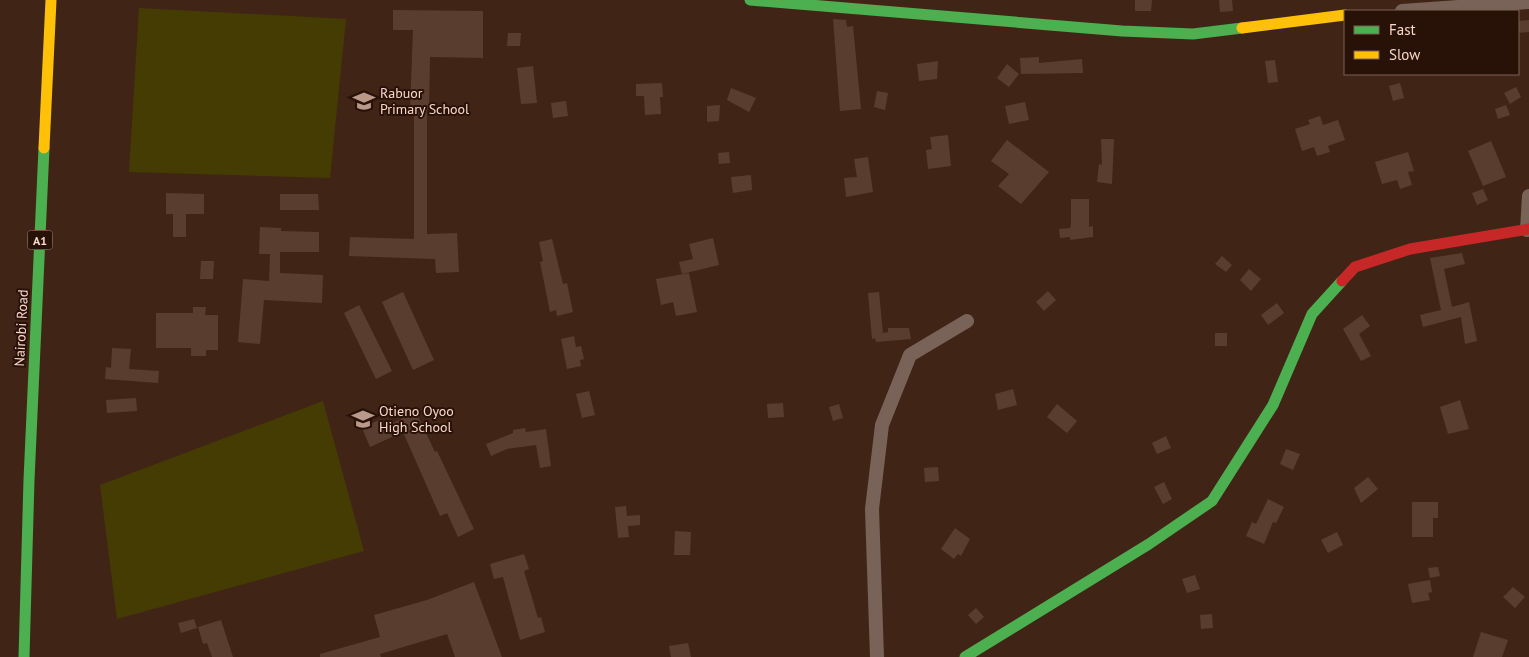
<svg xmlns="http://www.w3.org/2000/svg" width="1529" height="657" viewBox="0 0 1529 657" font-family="'PT Sans',sans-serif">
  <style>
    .green { fill: #453c03 }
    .building { fill: #593e2f }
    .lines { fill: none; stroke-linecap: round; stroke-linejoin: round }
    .street { stroke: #796358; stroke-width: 14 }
    .fast { stroke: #4caf50; stroke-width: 11 }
    .slow { stroke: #ffc107; stroke-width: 11 }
    .jam { stroke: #c62828; stroke-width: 11 }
    .labels { text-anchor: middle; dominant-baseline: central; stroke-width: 4; stroke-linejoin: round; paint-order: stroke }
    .shield { fill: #281107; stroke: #ba9c8f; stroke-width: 1 }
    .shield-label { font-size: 12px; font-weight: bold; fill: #f9d7c9 }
    .poi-label { font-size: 14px; fill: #f9d7c9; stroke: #281107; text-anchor: start }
    .street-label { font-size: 14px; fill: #f9d7c9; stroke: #281107 }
  </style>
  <rect width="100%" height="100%" fill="#402516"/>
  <g class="green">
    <path d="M139,8l207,11 -16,159 -201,-6z"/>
    <path d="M323,401l41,150 -247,68 -17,-134z"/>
  </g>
  <g class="building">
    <path d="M1135,0h17l-1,11h-16z"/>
    <path d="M1219,0h13l1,11 -13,1z"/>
    <path d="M393,10l90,1v47l-53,-1 -1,52h-2v125l30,-1 2,39 -23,1 -1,-14 -86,-3 1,-19 64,2v-130h-4l3,-79h-20z"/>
    <path d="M833,19l13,1 1,7 6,-1 8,83 -21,2z"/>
    <path d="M1529,20v12l-11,1v-12z"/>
    <path d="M508,33h13l-1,13h-13z"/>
    <path d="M1039,57v6l43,-4 1,14 -62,1 -1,-16z"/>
    <path d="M1275,60l3,22 -10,1 -3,-22z"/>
    <path d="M938,61l-1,18 -18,2 -2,-17z"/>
    <path d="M1007,64l12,10 -10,13 -12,-9z"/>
    <path d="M533,66l4,37 -16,1 -4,-36z"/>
    <path d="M662,83l1,14h-3l1,17 -16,1 -1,-19h-8v-12z"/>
    <path d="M1400,83l4,15 -11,3 -4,-15z"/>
    <path d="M1516,87l5,10 -11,7 -6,-11z"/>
    <path d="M731,88l25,10 -7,14 -22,-12z"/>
    <path d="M877,91l11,2 -3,17 -11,-3z"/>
    <path d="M566,101l2,15 -15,2 -2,-15z"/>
    <path d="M1025,102l4,18 -20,4 -4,-18z"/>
    <path d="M720,105l-1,16 -12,1v-16z"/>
    <path d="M1506,105l4,10 -12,4 -3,-10z"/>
    <path d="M1320,116l3,9 15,-5 7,20 -17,6 2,6 -13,4 -3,-9 -12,4 -7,-22 15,-5 -2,-4z"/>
    <path d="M948,135l3,31 -23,3 -2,-19 6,-1 -2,-12z"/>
    <path d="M1101,139h13l-2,45 -15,-2 2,-18 3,1z"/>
    <path d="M1007,140l42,32 -28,32 -23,-18 11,-12 -18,-13z"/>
    <path d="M1491,141l15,36 -23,9 -15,-35z"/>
    <path d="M729,152l1,11 -11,1 -1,-11z"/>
    <path d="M1408,152l6,19 -6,1 4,13 -12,4 -3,-9 -15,4 -7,-22z"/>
    <path d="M868,157l5,35 -27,5 -2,-19 13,-1 -3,-18z"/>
    <path d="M751,175l1,15 -19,3 -2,-16z"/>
    <path d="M1483,189l5,11 -11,5 -5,-12z"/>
    <path d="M166,193l38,1v20h-18v23h-13v-23h-7z"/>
    <path d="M280,194h38l1,16h-39z"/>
    <path d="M1071,199h18v28l4,-1v11l-23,3v-3l-10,1 -1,-9 11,-1 1,-4z"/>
    <path d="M260,227l21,1v3l38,1v20h-39v21l43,2 -1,28 -58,-3 -4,44 -22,-2 5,-63 26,2 1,-27h-11z"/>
    <path d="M713,238l6,27 -37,9 -3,-12 14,-3 -4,-15z"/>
    <path d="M552,239l11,45 4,-1 6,29 -16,4 -1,-6 -6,2 -10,-50 3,-1 -4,-19z"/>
    <path d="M1462,253l3,11 -21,5 8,38 17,-5 8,39 -12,3 -4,-27 -38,10 -3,-12 21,-5 -11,-52z"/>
    <path d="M1222,256l10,9 -6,7 -11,-8z"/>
    <path d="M201,261h13l-1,18h-13z"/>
    <path d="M1249,269l12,10 -10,12 -11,-11z"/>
    <path d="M689,273l8,39 -21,4 -3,-14 -12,3 -5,-26z"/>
    <path d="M1048,291l8,9 -12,11 -8,-9z"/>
    <path d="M403,292l31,68 -21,10 -31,-68z"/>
    <path d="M879,292l4,41 5,-1v-4h21l2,11 -35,3 -1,-4 -3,1 -4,-46z"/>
    <path d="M1277,303l7,10 -16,12 -7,-10z"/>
    <path d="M359,305l33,66 -16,8 -32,-66z"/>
    <path d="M193,307h13l-1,8h13v35h-12v6h-15v-8h-35v-35h37z"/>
    <path d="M1362,315l8,11 -11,8 12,22 -10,5 -18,-32z"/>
    <rect x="1215" y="333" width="12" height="13"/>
    <path d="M574,336l2,11 5,-1 3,13 -4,1 1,6 -14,3 -6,-30z"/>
    <path d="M112,348l19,1 -2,20 30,2 -1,12 -53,-4 1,-12 5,1z"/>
    <path d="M1013,389l4,16 -19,5 -3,-16z"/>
    <path d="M589,391l6,24 -13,3 -6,-24z"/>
    <path d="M136,398l1,13 -30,2 -1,-13z"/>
    <path d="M1460,400l9,29 -21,5 -8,-27z"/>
    <path d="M783,403l1,14 -16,1 -1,-14z"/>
    <path d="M839,404l4,14 -10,3 -4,-14z"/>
    <path d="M1057,404l20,17 -10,12 -20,-16z"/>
    <path d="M416,412l19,40 2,-1 37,78 -16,8 -11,-24 -7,3 -37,-84 -33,15 -8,-19 19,-9 3,8z"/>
    <path d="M525,428l1,4 20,-3 5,37 -11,2 -4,-23 -29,4 -16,7 -5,-12 27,-11v-3z"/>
    <path d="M1166,436l5,12 -14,6 -5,-11z"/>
    <path d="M1286,449l14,5 -7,16 -13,-6z"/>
    <path d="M938,467l1,14 -14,1 -1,-14z"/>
    <path d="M1368,477l10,12 -17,14 -7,-15z"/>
    <path d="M1164,482l8,17 -9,5 -9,-17z"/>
    <path d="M1268,499l16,8 -8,16 -3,-1 -9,22 -18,-8 6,-14 4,2z"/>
    <path d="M1412,502h26v16h-5v19h-21z"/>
    <path d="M626,506l1,10 13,-1v10l-12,1 1,11 -11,1 -3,-31z"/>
    <path d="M955,528l15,11 -9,17 -3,-2 -4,5 -13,-10z"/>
    <path d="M675,531l16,1 -1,23h-16z"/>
    <path d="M1337,532l6,13 -15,8 -7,-13z"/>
    <path d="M524,554l5,15 -5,2 14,47 3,-1 4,15 -25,8 -17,-63 -9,2 -4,-15z"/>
    <path d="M1438,567l2,9 -10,2 -2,-10z"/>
    <path d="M1195,575l5,14 -13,4 -5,-14z"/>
    <path d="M1430,580l2,12 -4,1 2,7 -18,3 -4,-19z"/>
    <path d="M474,582l28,75h-47l-8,-23 -67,20 1,3h-61v-3l60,-17 -6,-22 53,-15z"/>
    <path d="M1513,587l12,10 -10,11 -12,-11z"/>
    <path d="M976,608l8,9 -8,7 -8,-9z"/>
    <path d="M1212,614l1,14 -12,1 -1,-14z"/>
    <path d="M194,619l3,9 -16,5 -3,-10z"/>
    <path d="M221,620l12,37h-21l-5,-14 -4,1 -5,-17z"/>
    <path d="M1481,632l27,8 -6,17h-29z"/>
    <path d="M688,643l3,14h-20l-2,-11z"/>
  </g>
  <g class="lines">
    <g class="street">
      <path d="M1402,11l127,-9"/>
      <path d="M1527,230l2,-34"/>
      <path d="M877,657l-5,-148 10,-84 28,-70 57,-34"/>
    </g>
    <g class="fast">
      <path d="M750,0l372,31 71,3 49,-6"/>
      <path d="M24,657l5,-177 15,-332"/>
      <path d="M965,657l184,-113 63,-43 61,-96 39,-91 30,-33"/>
    </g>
    <g class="slow">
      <path d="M1242,28l103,-13"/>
      <path d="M44,148l7,-148"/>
    </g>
    <path class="jam" d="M1342,281l13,-14 55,-18 119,-20"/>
  </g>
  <defs>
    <g id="school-bare" transform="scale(1.725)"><path d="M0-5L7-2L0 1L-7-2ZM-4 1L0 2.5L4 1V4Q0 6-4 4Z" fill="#b8998a" stroke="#281107" stroke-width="2.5" paint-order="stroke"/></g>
  </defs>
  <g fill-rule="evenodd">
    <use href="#school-bare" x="364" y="101"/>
    <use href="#school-bare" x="363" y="419"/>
  </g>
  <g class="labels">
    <rect class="shield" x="27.5" y="230.5" width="25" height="19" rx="4"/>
    <g class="shield-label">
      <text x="40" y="240">A1</text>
    </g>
    <g class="poi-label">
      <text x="380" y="93">Rabuor<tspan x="380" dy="16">Primary School</tspan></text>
      <text x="379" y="411">Otieno Oyoo<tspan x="379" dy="16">High School</tspan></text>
    </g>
    <g class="street-label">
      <text transform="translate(21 328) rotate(-87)">Nairobi Road</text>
    </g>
  </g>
  <rect x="1344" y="10" width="175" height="65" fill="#281107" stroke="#7c6055"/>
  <rect x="1354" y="26" width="25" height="8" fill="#4caf50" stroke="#7c6055"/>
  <text x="1389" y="35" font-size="15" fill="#f9d7c9">Fast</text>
  <rect x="1354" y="51" width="25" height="8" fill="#ffc107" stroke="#7c6055"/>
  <text x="1389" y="60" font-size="15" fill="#f9d7c9">Slow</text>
</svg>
